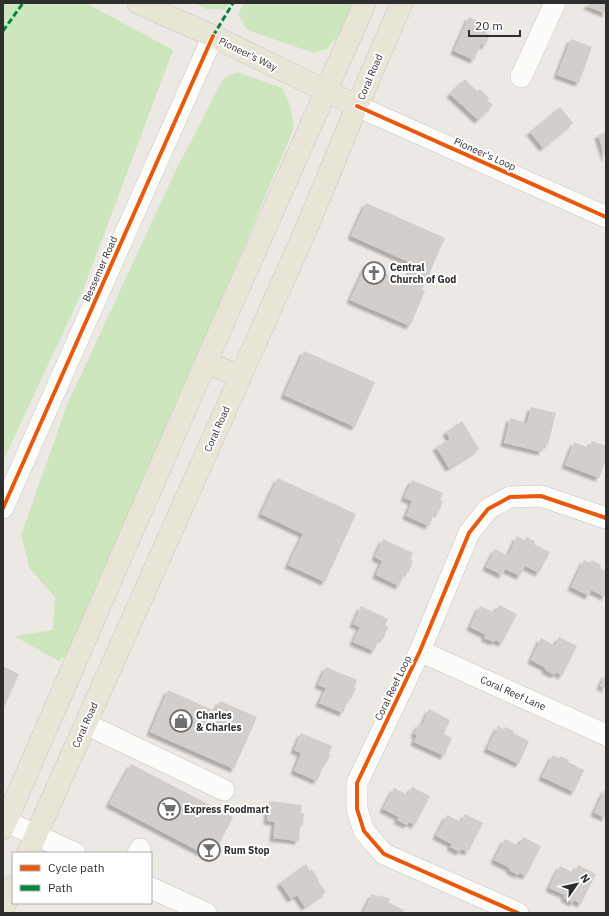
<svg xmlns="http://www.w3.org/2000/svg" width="609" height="916" viewBox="0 0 609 916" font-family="'IBM Plex Sans',sans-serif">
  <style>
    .green { fill: #cee6be }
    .building { fill: #d1cecb; filter: url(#shadow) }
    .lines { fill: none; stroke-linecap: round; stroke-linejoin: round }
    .minor-casing { stroke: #c5c4c5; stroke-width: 22 }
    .major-casing { stroke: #c6c5c4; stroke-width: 23 }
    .minor { stroke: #fcfcfb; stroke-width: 21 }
    .major { stroke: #e8e4d6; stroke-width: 22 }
    .quiet { stroke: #00873e; stroke-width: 3; stroke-dasharray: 6 3; stroke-linecap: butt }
    .cycleway-casing { stroke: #fff; stroke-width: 6 }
    .cycleway { stroke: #e8590c; stroke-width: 4 }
    .labels { text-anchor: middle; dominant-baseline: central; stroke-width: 4; stroke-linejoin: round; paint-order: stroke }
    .street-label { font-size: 10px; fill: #2e2e2e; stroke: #fff }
    .poi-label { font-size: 10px; font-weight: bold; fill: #2e2e2e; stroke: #fff; text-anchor: start }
  </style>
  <defs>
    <filter id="shadow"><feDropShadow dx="-3.5" dy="3.5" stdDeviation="1" flood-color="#0004"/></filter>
  </defs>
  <rect width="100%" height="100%" fill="#ece8e4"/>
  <g class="green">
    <path d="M3,3h83l87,47 -89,238 -81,173z"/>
    <path d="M195,3h34l-4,7 -19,-1z"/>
    <path d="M244,3h112l-11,24 -18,22 -13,4 -67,-23 -9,-16z"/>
    <path d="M237,72l45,16 8,17 4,23 -221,523 -14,10 -45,-25 39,-6 2,-33 -25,-28 -9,-34 46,-130 109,-235 47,-91z"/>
  </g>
  <g class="building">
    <path d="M589,3h17v11l-19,-8z"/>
    <path d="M469,17l20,9 -3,7 4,2 -5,11 -4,-2 -7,16 -20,-9z"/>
    <path d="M571,39l21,8 -13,36 -22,-8z"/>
    <path d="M465,79l12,12 3,-2 9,9 -2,2 6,5 -15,15 -28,-26z"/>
    <path d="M560,107l13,16 -30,25 -13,-16z"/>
    <path d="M606,132v28l-8,-25z"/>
    <path d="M366,203l79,35 -23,52 3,1 -15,35 -60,-26 16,-35 39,17 8,-18 -62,-28z"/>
    <path d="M304,351l71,31 -20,45 -71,-32z"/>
    <path d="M531,407l25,6 -8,32 -4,-1 -2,8 -38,-9 6,-25 17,5z"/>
    <path d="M462,421l17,28 -30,19 -13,-21 14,-8 -4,-7z"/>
    <path d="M592,441l14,5v14l-7,18 -34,-13 9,-23 15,6z"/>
    <path d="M278,478l78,36 -31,68 -37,-17 15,-31 -42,-20z"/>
    <path d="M412,480l31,13 -3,7 3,1 -5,13 -3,-2 -6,14 -23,-10 6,-15 -8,-3z"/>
    <path d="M517,536l7,4 2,-3 9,4 -1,3 16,8 -11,21 -14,-7 -5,10 -15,-7 -3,6 -16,-8 9,-18 13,7z"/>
    <path d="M383,539l30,14 -3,7 3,1 -5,12 -3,-1 -6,14 -23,-11 6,-14 -7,-4z"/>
    <path d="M584,560l6,3 2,-3 9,5 -1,3 6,3v23l-1,3 -14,-7 -2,6 -18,-9z"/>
    <path d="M499,605l18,9 -15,29 -7,-3 -1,2 -10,-4 2,-3 -16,-8 10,-21 15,7z"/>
    <path d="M361,606l27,13 -3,7 3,1 -5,12 -3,-1 -6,13 -21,-9 7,-15 -7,-3z"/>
    <path d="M559,637l18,9 -15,30 -6,-4 -1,3 -10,-5 1,-2 -15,-8 10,-22 14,8z"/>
    <path d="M3,666l16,8 -16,36z"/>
    <path d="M326,667l31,13 -3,7 2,1 -5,11 -2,-1 -6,15 -24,-10 7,-15 -8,-3z"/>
    <path d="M606,673v16l-6,-3z"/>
    <path d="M168,690l47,21 5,-10 37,16 -23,52 -84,-37z"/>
    <path d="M429,709l21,11 -6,14 8,4 -8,18 -30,-14 3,-7 -3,-1 5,-10 3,2z"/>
    <path d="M498,726l6,3 1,-2 9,4 -1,2 16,8 -10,23 -32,-15z"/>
    <path d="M301,733l31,13 -3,8 1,1 -4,9 -1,-1 -8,18 -23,-10 7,-18 -7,-3z"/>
    <path d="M553,755l6,3 1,-2 9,4 -1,2 16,8 -10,22 -32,-15z"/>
    <path d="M131,764l102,53 -21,41 -103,-54z"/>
    <path d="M412,787l18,9 -15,29 -6,-3 -2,3 -10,-5 2,-3 -16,-8 11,-21 14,7z"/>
    <path d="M606,787v31l-12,-5z"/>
    <path d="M269,801l33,4 -1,8h3l-1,12h-3l-1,16 -26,-3 2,-16 -8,-1z"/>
    <path d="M465,814l18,9 -15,29 -7,-3 -1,3 -10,-5 2,-3 -16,-8 11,-21 14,7z"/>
    <path d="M523,837l18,9 -15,30 -7,-3 -1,2 -9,-5 1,-2 -16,-8 11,-21 14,7z"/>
    <path d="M306,864l4,7 2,-2 7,11 -1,1 8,11 -21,15 -8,-12 -6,4 -11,-16z"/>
    <path d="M578,865l18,9 -15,30 -7,-4 -1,3 -9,-5 1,-3 -16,-7 11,-22 14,7z"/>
    <path d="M372,894l7,3 1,-2 10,4 -2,3 16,8 -2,3h-39z"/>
  </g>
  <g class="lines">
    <g class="minor-casing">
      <g id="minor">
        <path d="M521,77l34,-74"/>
        <path d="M357,106l249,111"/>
        <path d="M3,508l210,-472"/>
        <path d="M420,651l186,84"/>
        <path d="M86,724l138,66"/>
        <path d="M3,820l72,33"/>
        <path d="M138,853l2,-4"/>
        <path d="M151,888l55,25"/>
        <path d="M518,913l-134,-59 -20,-23 -7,-22v-26l63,-132 49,-118 19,-24 22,-12 31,-1 65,22"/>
      </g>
    </g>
    <g class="major-casing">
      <g id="major">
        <path d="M138,3l75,33 144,70"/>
        <path d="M206,362l34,15"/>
        <path d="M3,828l203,-466 159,-359"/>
        <path d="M28,853l280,-628 49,-119 45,-103"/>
        <path d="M3,909l10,-22"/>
      </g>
    </g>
    <use href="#minor" class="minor"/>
    <use href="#major" class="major"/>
    <g class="quiet">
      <path d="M3,31l20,-28"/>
      <path d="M213,36l20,-33"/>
    </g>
    <g class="cycleway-casing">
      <g id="cycleway">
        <path d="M357,106l249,111"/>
        <path d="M3,508l210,-472"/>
        <path d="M518,913l-134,-59 -20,-23 -7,-22v-26l63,-132 49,-118 19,-24 22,-12 31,-1 65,22"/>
      </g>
    </g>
    <use href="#cycleway" class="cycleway"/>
  </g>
  <defs>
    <g id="church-ring" transform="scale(1.15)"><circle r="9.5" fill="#fff" stroke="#706f6e" stroke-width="1.5"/><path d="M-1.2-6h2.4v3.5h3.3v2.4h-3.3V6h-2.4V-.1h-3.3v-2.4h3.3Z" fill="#706f6e"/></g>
    <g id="shop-ring" transform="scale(1.15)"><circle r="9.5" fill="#fff" stroke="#706f6e" stroke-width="1.5"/><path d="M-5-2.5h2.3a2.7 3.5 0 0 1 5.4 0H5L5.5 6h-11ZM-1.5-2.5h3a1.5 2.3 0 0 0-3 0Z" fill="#706f6e"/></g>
    <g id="supermarket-ring" transform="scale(1.15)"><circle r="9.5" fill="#fff" stroke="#706f6e" stroke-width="1.5"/><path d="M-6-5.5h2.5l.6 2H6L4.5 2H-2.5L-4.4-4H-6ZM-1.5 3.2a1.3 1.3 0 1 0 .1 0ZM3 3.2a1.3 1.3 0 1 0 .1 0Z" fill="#706f6e"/></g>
    <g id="bar-ring" transform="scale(1.15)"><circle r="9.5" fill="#fff" stroke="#706f6e" stroke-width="1.5"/><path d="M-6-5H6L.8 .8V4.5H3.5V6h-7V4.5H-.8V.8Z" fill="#706f6e"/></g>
  </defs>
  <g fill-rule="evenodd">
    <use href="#church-ring" x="374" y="273"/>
    <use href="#shop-ring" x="181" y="721"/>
    <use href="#supermarket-ring" x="169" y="809"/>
    <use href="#bar-ring" x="209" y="850"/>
  </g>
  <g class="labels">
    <g class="street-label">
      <text transform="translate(248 54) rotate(26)">Pioneer's Way</text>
      <text transform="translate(370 77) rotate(-67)">Coral Road</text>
      <text transform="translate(485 154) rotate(24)">Pioneer's Loop</text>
      <text transform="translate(100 269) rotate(-66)">Bessemer Road</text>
      <text transform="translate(217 429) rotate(-66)">Coral Road</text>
      <text transform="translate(393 688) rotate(-64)">Coral Reef Loop</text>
      <text transform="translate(513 693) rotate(24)">Coral Reef Lane</text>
      <text transform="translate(85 725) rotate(-66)">Coral Road</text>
    </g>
    <g class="poi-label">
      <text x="390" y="267">Central<tspan x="390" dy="12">Church of God</tspan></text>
      <text x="196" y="715">Charles<tspan x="196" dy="12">&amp; Charles</tspan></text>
      <text x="184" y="809">Express Foodmart</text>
      <text x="224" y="850">Rum Stop</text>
    </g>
  </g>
  <rect width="609" height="916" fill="none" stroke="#2e2e2e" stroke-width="8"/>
  <rect x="12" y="852" width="140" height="52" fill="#ffffff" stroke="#ababab"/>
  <rect x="20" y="865" width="20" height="6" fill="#e8590c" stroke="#ababab"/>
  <text x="48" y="872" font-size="12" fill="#2e2e2e">Cycle path</text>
  <rect x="20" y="885" width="20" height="6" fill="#00873e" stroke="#ababab"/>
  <text x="48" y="892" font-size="12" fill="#2e2e2e">Path</text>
  <g transform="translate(577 884) rotate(56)" stroke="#ffffff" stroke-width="3" paint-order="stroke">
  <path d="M0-3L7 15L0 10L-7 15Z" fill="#2e2e2e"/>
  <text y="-6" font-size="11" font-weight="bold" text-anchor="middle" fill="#2e2e2e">N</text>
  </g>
  <path d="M469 30v6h51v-6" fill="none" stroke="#2e2e2e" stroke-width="2"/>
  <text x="475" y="30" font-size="12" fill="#2e2e2e" stroke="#ffffff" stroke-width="3" paint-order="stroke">20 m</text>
</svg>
